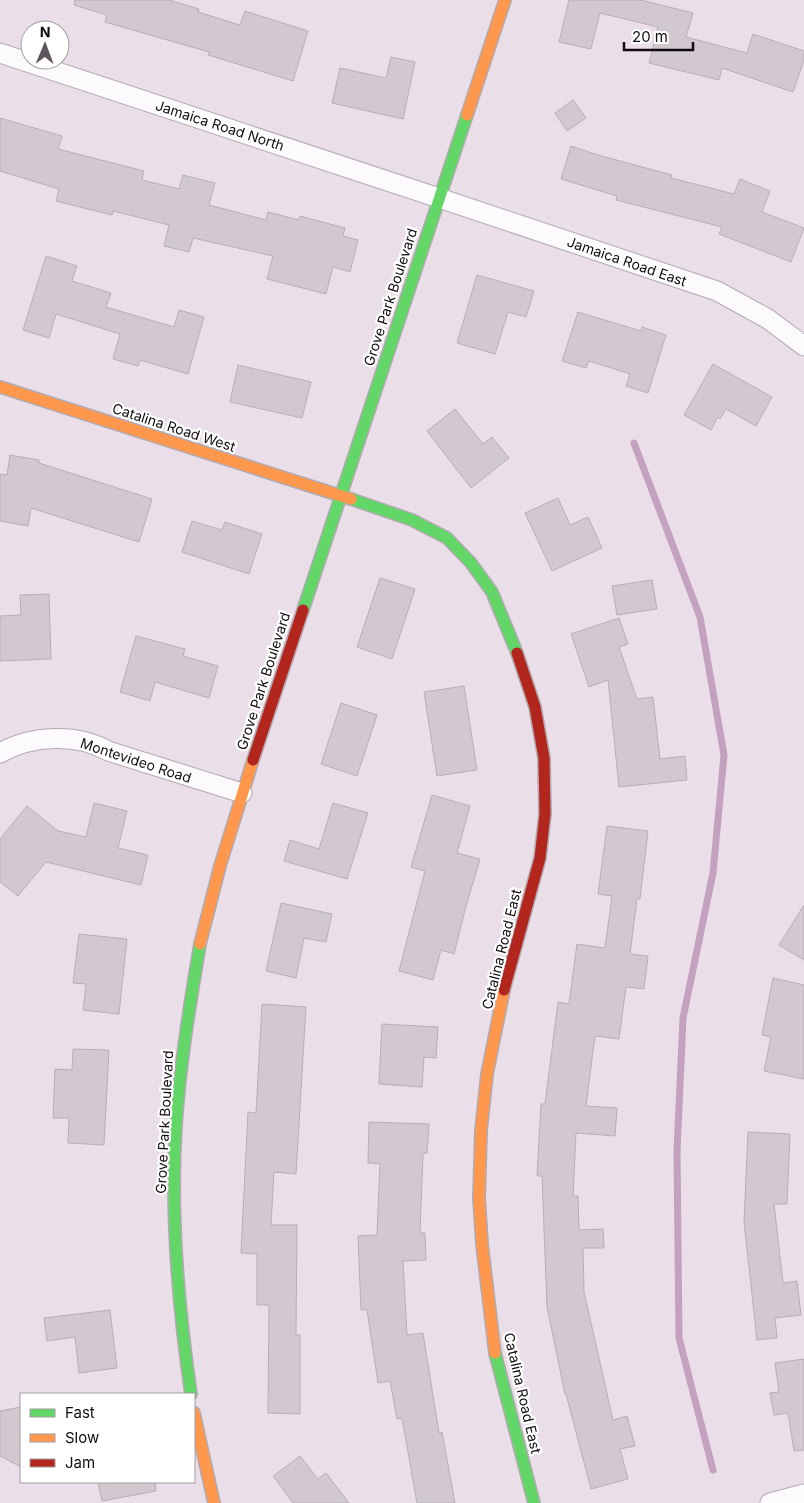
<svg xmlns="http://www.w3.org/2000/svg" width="804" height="1503" viewBox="0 0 804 1503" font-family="Inter,sans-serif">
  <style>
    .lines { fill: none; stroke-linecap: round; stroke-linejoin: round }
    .stream { stroke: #c4a1bf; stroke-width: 7 }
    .building { fill: #d2c9d0; stroke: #b7afb6 }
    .street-casing { stroke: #b2aab1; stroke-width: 21 }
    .fast-casing { stroke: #b2aab1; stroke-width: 14 }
    .slow-casing { stroke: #b2aab1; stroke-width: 14 }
    .jam-casing { stroke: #b2aab1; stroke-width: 14 }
    .street { stroke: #fcfafc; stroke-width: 19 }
    .fast { stroke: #63d668; stroke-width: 11 }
    .slow { stroke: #ff974d; stroke-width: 11 }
    .jam { stroke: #b3261e; stroke-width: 11 }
    .labels { text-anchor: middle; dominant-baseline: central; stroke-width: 4.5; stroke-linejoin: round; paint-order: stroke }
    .street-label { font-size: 14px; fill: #120c11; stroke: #fff }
  </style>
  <rect width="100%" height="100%" fill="#eadfe8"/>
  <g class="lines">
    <path class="stream" d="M634,443l66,174 24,138 -11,118 -30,145 -6,133 2,187 34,132"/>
  </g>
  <g class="building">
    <path d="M75,0h94l30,9 -1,3 42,13 5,-14 63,20 -15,50 -85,-26 1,-3 -104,-30 2,-7 -33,-10z"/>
    <path d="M569,0h72l52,13 -7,24 61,16 6,-19 51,17v9l-11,32 -71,-24 -3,12 -70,-17 9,-36 -58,-14 -9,36 -32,-7z"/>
    <path d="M391,57l24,5 -12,57 -71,-16 8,-35 46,10z"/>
    <path d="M573,100l13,18 -19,13 -12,-18z"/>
    <path d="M0,118l62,18 -4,13 86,22 -2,9 37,9 4,-14 32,8 -6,22 57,15 2,-8 31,8 1,-4 45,12 -2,8 15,4 -8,32 -17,-5 -7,27 -59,-15 6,-23 -80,-18 -4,14 -25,-6 5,-21 -56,-14 -1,4 -56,-14 3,-12 -59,-18z"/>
    <path d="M571,146l27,9 74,20 -1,3 63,16 6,-15 30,12 -8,21 42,16 -13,34 -72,-28 3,-7 -106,-27 1,-4 -56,-17z"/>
    <path d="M46,256l31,10 -5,15 39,12 -5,14 68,20 5,-17 25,7 -16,57 -48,-14 -2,6 -25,-7 7,-25 -64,-20 -7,24 -26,-8z"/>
    <path d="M477,275l57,16 -8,26 -18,-5 -13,42 -38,-11z"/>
    <path d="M578,312l63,19 1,-4 24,8 -18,58 -22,-7 4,-12 -41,-13 -3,7 -24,-7z"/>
    <path d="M713,364l59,33 -16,29 -30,-17 -6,10 -2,-2 -7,13 -27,-15z"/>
    <path d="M238,365l73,17 -9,36 -72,-16z"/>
    <path d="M455,409l28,35 9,-7 17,21 -38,30 -44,-57z"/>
    <path d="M10,455l29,5v3l113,36 -13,43 -108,-34 -3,18 -28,-5v-47l7,1z"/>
    <path d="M558,498l12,27 18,-8 14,31 -50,23 -27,-58z"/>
    <path d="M192,521l30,9 3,-8 37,12 -13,40 -67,-22z"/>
    <path d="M380,578l35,11 -23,70 -35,-12z"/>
    <path d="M652,580l5,29 -40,6 -5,-29z"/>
    <path d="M49,594l2,65 -51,2v-45l21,-1 -1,-20z"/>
    <path d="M619,618l9,26 -9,3 18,52 16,-2 7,62 25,-3 2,24 -68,7 -11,-107 -19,7 -18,-53z"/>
    <path d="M136,636l49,13 -2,7 35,10 -9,32 -54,-16 -5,19 -30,-9z"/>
    <path d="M464,686l13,84 -40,6 -13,-84z"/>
    <path d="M341,703l36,12 -20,61 -36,-12z"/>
    <path d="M432,795l38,11 -13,47 23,6 -14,47 -12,48 -13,-4 -8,30 -34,-9 26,-100 -14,-4z"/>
    <path d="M94,803l33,8 -9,37 30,7 -7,30 -95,-23 -28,34 -18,-14v-43l27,-33 31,25 28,6z"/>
    <path d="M333,803l35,10 -21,66 -63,-18 6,-21 29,9z"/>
    <path d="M607,826l41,5 -8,68h-3l-7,55 18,2 -4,33 -18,-2 -7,52 -24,-3 -9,70 31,2 -2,28 -39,-3 -3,63h5l1,34 24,-1 1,19h-21l1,44 29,128 14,-4 8,30 -15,3 8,30 -37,10 -25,-95h-1l-18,-87 -5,-131h-5l4,-72h4l13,-102 11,2 8,-60 28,4 7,-52 -14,-2z"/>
    <path d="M281,903l51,11 -6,28 -22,-4 -8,40 -30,-7z"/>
    <path d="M804,905v55l-25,-15z"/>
    <path d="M79,934l48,5 -8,75 -36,-4 3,-26 -13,-1z"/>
    <path d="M773,978l31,7v94l-40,-8 7,-34 -9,-2z"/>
    <path d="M262,1004l44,3 -10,167 -22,-2 -3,53h26l-1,110h4v79l-32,-1 1,-108h-12v-51l-16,-1 7,-141 8,1z"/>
    <path d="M382,1024l56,3 -2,31 -12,-1 -2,30 -43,-3z"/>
    <path d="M73,1049l36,1 -5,95 -36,-2 1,-25h-16l2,-49 17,1z"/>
    <path d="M369,1122l60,2 -2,29h-4l-3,80h5l1,27 -23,1 4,74 16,-2 16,100 3,-1 13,71h-38l-15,-85 -5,1 -7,-38 -12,2 -11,-73h-6l-3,-74 19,-1 3,-71 -12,-1z"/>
    <path d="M748,1132l42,2 -3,70h-13l9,79 14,-2 4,34 -26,3 2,20 -20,2 -13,-118z"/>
    <path d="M110,1310l7,58 -38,5 -4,-36 -28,4 -3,-23z"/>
    <path d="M804,1359v91l-10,1 -6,-38 -14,2 -4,-22 9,-1 -4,-29z"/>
    <path d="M21,1407v60l-21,-11v-45z"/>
    <path d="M300,1456l18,23 8,-6 23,30h-56l-20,-27z"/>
    <path d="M98,1482h57l1,9 -54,10z"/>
  </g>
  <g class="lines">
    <g class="street-casing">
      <g id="street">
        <path d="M0,53l439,145 278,93 51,28 36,27"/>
        <path d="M0,753c32,-18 77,-20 108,-2l134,42"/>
        <path d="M770,1503l34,-9"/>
      </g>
    </g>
    <g class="fast-casing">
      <g id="fast">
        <path d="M351,499l61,21 35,18 24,25 21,29 25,61"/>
        <path d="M303,610l164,-495"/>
        <path d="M495,1353l39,150"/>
        <path d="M191,1394c-13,-89 -21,-179 -15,-269 4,-61 14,-121 24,-181"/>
      </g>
    </g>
    <g class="slow-casing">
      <g id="slow">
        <path d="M467,115l38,-115"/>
        <path d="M0,387l351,112"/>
        <path d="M200,944l20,-78 33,-106"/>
        <path d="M495,1353l-13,-109 -3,-46 2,-67 6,-57 17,-84"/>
        <path d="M194,1413l20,90"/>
      </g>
    </g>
    <g class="jam-casing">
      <g id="jam">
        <path d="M253,760l50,-150"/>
        <path d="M504,990l36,-132 5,-44 -1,-56 -9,-51 -18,-54"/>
      </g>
    </g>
    <use href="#street" class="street"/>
    <use href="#fast" class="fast"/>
    <use href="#slow" class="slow"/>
    <use href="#jam" class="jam"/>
  </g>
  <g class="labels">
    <g class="street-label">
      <text transform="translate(220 125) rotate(18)">Jamaica Road North</text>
      <text transform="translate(627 261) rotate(19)">Jamaica Road East</text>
      <text transform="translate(390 297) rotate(-72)">Grove Park Boulevard</text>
      <text transform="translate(174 427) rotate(18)">Catalina Road West</text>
      <text transform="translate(263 681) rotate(-72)">Grove Park Boulevard</text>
      <text transform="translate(136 760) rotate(18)">Montevideo Road</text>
      <text transform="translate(501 949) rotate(-76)">Catalina Road East</text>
      <text transform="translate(164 1122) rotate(-87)">Grove Park Boulevard</text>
      <text transform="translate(523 1393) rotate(77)">Catalina Road East</text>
    </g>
  </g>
  <rect x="20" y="1393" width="175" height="90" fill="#ffffff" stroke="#a09ea0"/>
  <rect x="30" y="1409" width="25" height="8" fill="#63d668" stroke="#a09ea0"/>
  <text x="65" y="1418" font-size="15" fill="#120c11">Fast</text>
  <rect x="30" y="1434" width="25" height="8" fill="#ff974d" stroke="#a09ea0"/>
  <text x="65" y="1443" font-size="15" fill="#120c11">Slow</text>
  <rect x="30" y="1459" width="25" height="8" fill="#b3261e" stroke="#a09ea0"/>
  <text x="65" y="1468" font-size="15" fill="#120c11">Jam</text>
  <g transform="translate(45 45) rotate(1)"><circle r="24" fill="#ffffff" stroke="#a09ea0"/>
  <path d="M0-4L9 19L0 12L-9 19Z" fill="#5e565c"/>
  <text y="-8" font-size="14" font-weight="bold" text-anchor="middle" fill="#120c11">N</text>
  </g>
  <path d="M624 42v8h69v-8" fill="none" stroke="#120c11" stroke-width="2.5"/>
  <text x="632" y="42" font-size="15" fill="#120c11" stroke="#ffffff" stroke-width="4" paint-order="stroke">20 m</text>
</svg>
